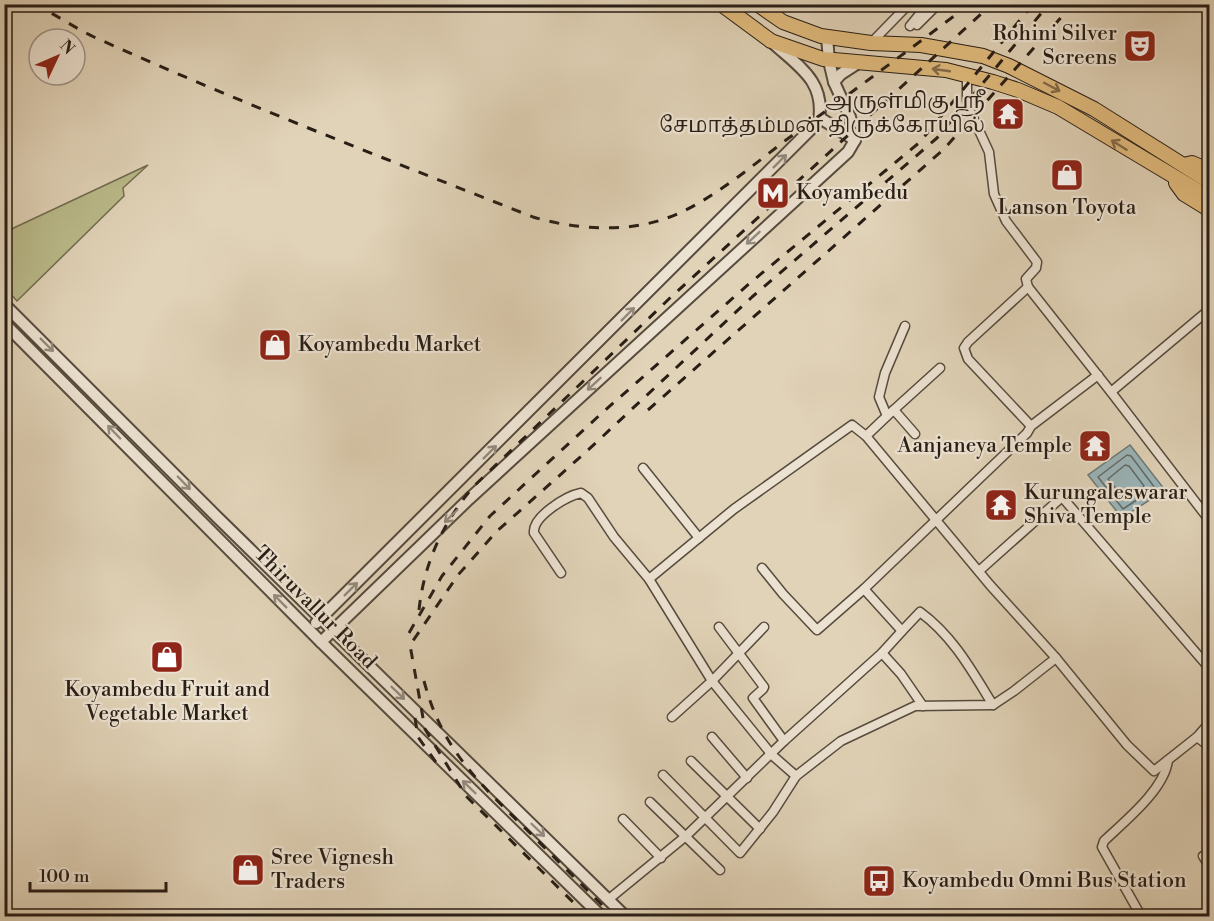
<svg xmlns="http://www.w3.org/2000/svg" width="1214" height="921" viewBox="0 0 1214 921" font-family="'Libre Bodoni','Noto Serif Tamil',serif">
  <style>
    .green { fill: #baba8a; stroke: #716c50; stroke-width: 1.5 }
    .water { fill: #9ab5ba; stroke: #6c7978; stroke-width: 1.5 }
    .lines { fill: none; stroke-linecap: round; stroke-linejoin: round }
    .shore { stroke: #616a68; stroke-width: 1.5 }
    .minor-casing { stroke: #564b3e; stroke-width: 11 }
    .tertiary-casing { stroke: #564b3e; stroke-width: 14 }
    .primary-casing { stroke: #281e16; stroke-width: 16 }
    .minor { stroke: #ece2d1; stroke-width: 8 }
    .tertiary { stroke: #ece2d1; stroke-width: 10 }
    .primary { stroke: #e0ba7c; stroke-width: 14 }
    .rail { stroke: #281e16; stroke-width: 3; stroke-dasharray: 10 10; stroke-linecap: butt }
    .oneway { stroke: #846c49 }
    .oneway2 { stroke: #948a7d }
    .labels { text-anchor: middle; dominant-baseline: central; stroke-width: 4.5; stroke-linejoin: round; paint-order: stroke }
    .poi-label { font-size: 21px; fill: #281e16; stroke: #ece2d1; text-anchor: start }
    .street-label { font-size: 21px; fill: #281e16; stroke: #ece2d1 }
  </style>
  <rect width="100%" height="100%" fill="#e1d3b8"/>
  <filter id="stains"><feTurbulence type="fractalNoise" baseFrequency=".00333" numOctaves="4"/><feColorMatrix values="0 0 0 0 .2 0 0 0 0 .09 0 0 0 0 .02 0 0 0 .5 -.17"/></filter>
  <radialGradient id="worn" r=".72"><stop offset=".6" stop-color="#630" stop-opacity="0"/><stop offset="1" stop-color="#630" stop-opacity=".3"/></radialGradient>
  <path class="green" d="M148,165l-25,23 1,8 -107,105 -12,-13v-56z"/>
  <path class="water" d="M1130,445l35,45 -43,28 -34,-43z"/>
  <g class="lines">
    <g class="shore">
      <path d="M1127,455l4,1 24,32 -32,21 -25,-32z"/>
      <path d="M1125,465l4,1 15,20 -19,13 -17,-20z"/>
    </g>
    <g class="minor-casing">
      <g id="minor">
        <path d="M917,25l21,-21"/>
        <path d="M910,26l18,-22"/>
        <path d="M871,43l38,-39"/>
        <path d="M967,76v24l3,11 19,41 5,42 12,27 31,41 -1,6 -10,11 2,8 83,105 99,129"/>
        <path d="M1028,287l-60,55 -4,6 4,11 63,67"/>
        <path d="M1111,392l99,-83"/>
        <path d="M894,410l21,24"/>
        <path d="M887,416l53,-48"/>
        <path d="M866,436l21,-20 -8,-19 6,-24 20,-47"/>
        <path d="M643,468l56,70"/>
        <path d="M762,568l21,26 34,36 47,-41"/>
        <path d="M979,571l83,-74 148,172"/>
        <path d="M561,573l-27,-40c-2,-16 32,-37 47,-40l7,5 26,39 35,42 63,102 60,74 24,21"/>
        <path d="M649,579l85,-70 118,-84 14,11 124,149 66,73 -42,33 -21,14 -78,1 -74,35 -45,35 -23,36 -33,41 -77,-78"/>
        <path d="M719,627l45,60 -1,2 -10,9 31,43"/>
        <path d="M882,653l19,21 22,32"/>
        <path d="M1056,658l71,87 27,26 43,-34 13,-15"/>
        <path d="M993,705c-21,-34 -40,-69 -73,-93l-18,19 -38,-42 163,-156 4,-7 67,-51"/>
        <path d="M672,717l40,-36 52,-54"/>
        <path d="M712,737l35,41"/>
        <path d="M1197,737l13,10"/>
        <path d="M691,761l69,68"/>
        <path d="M650,802l70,68"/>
        <path d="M623,819l38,39"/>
        <path d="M1203,856l7,11"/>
        <path d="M609,899l77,-63 98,-95 98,-88 20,-22"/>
        <path d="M1141,916l-39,-69 2,-6c21,-20 61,-52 64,-81"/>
        <path d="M1197,916l13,-6"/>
      </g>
    </g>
    <g class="tertiary-casing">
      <g id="tertiary">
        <path d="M834,82l7,-8 17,-11"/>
        <path d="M820,118l35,22"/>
        <path d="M4,304l214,214 407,398"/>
        <path d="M4,323l317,319 280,274"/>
        <path d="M316,623l503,-502c6,-39 -18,-53 -45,-77"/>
        <path d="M321,642l148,-143 379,-347 7,-12 -5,-23 -16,-35 -5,-21 -2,-24"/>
      </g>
    </g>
    <g class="primary-casing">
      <g id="primary">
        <path d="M721,4l50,37 52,18 123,11 47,12 25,8 40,17 152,91"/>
        <path d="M757,4l26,18 38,14 50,7 50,2 62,11 26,10 85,43 116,73"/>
        <path d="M1184,165l8,-2 18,8"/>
        <path d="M1176,183l8,11 26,16"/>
      </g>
    </g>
    <use href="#minor" class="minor"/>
    <use href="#tertiary" class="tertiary"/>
    <use href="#primary" class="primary"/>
    <g class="rail">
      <path d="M34,4c21,10 39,23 60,33 144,65 292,122 439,180 40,12 91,16 131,2 41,-13 88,-53 122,-79 62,-45 123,-90 184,-136"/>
      <path d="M648,410l296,-261 129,-145"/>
      <path d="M419,610c5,-48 25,-89 55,-124l197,-189 321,-293"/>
      <path d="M409,633l33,-57 48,-60 113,-104 147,-129 170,-141 113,-138"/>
      <path d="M424,681c18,68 54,101 102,148 29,29 58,58 87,87"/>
      <path d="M415,718l3,19 20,28"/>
      <path d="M587,916l-121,-120 -41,-67 -15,-84 48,-70 38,-43 91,-81 165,-154 185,-159 112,-134"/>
    </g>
  </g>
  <defs><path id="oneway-shaft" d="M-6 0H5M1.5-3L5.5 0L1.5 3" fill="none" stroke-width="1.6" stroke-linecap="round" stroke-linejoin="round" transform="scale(1.5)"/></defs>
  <g class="oneway">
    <use href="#oneway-shaft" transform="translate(941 70) rotate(-172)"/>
    <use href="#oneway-shaft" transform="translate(1052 87) rotate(28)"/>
    <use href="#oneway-shaft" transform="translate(1119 145) rotate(-148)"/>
  </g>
  <g class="oneway2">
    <use href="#oneway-shaft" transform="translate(780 161) rotate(-45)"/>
    <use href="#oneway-shaft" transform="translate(753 238) rotate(137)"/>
    <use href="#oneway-shaft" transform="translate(628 314) rotate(-45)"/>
    <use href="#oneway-shaft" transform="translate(47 345) rotate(45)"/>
    <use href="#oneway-shaft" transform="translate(594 384) rotate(137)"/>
    <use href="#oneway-shaft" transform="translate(114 432) rotate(-134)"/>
    <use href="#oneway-shaft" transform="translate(490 452) rotate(-45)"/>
    <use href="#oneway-shaft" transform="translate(184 483) rotate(46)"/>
    <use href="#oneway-shaft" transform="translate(451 516) rotate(136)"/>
    <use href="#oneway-shaft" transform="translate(351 589) rotate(-45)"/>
    <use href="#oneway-shaft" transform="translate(280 601) rotate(-135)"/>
    <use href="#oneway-shaft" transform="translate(398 693) rotate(44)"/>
    <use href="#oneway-shaft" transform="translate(469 787) rotate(-136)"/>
    <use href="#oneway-shaft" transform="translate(538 830) rotate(44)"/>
  </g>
  <defs>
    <g id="theatre-square" transform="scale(1.725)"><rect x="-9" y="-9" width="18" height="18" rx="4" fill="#8f2418" stroke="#ece2d1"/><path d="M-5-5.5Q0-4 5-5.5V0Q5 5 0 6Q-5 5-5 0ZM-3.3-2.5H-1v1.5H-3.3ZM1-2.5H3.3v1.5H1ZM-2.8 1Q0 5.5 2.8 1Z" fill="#fff"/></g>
    <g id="temple-square" transform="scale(1.725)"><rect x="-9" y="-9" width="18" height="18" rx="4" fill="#8f2418" stroke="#ece2d1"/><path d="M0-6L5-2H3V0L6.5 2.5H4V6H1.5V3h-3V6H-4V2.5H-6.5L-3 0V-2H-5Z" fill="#fff"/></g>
    <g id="shop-square" transform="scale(1.725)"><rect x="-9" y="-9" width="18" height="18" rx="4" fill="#8f2418" stroke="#ece2d1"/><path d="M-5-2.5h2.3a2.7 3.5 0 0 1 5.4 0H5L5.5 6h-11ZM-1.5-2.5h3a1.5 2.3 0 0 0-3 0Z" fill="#fff"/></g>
    <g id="metro-square" transform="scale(1.725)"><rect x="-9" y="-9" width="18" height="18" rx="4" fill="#8f2418" stroke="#ece2d1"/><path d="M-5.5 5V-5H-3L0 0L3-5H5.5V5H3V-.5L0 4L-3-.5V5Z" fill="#fff"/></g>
    <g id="bus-square" transform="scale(1.725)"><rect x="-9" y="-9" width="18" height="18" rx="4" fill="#8f2418" stroke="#ece2d1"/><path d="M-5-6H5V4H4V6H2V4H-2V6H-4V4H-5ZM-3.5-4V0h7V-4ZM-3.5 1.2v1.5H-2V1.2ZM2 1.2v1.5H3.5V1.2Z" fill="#fff"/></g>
  </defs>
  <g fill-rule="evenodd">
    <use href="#theatre-square" x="1140" y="46"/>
    <use href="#temple-square" x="1008" y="114"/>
    <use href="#shop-square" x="1067" y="175"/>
    <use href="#metro-square" x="773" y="193"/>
    <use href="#shop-square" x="275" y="345"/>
    <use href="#temple-square" x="1095" y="446"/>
    <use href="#temple-square" x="1001" y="505"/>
    <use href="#shop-square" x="167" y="657"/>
    <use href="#shop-square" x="248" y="870"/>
    <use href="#bus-square" x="879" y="881"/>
  </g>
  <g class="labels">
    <g class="poi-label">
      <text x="1117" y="34" text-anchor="end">Rohini Silver<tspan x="1117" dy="24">Screens</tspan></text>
      <text x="985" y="102" text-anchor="end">அருள்மிகு ஸ்ரீ<tspan x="985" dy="24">சேமாத்தம்மன் திருக்கோயில்</tspan></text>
      <text x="796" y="193">Koyambedu</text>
      <text x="1067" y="208" text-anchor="middle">Lanson Toyota</text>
      <text x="298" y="345">Koyambedu Market</text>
      <text x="1072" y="446" text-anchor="end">Aanjaneya Temple</text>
      <text x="1024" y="493">Kurungaleswarar<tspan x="1024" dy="24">Shiva Temple</tspan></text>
      <text x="167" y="690" text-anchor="middle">Koyambedu Fruit and<tspan x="167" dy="24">Vegetable Market</tspan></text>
      <text x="271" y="858">Sree Vignesh<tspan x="271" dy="24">Traders</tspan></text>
      <text x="902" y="881">Koyambedu Omni Bus Station</text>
    </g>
    <g class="street-label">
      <text transform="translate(315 608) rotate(45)">Thiruvallur Road</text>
    </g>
  </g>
  <rect width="1214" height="921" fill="none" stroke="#e1d3b8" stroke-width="24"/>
  <rect x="6" y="6" width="1202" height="909" fill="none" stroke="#281e16" stroke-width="3"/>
  <rect x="12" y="12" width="1190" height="897" fill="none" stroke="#281e16" stroke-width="1.5"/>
  <g transform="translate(57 57) rotate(46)"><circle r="28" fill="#ece2d1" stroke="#9e9486" stroke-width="1.5"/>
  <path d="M0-4.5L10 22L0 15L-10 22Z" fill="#8f2418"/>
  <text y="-9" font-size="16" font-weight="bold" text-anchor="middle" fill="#281e16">N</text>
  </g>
  <path d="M30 882v9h136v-9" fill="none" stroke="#281e16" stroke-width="3"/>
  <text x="39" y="882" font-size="18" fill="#281e16" stroke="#ece2d1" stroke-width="4.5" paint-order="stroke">100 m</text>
  <rect width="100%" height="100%" filter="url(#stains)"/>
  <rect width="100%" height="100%" fill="url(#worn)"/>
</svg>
